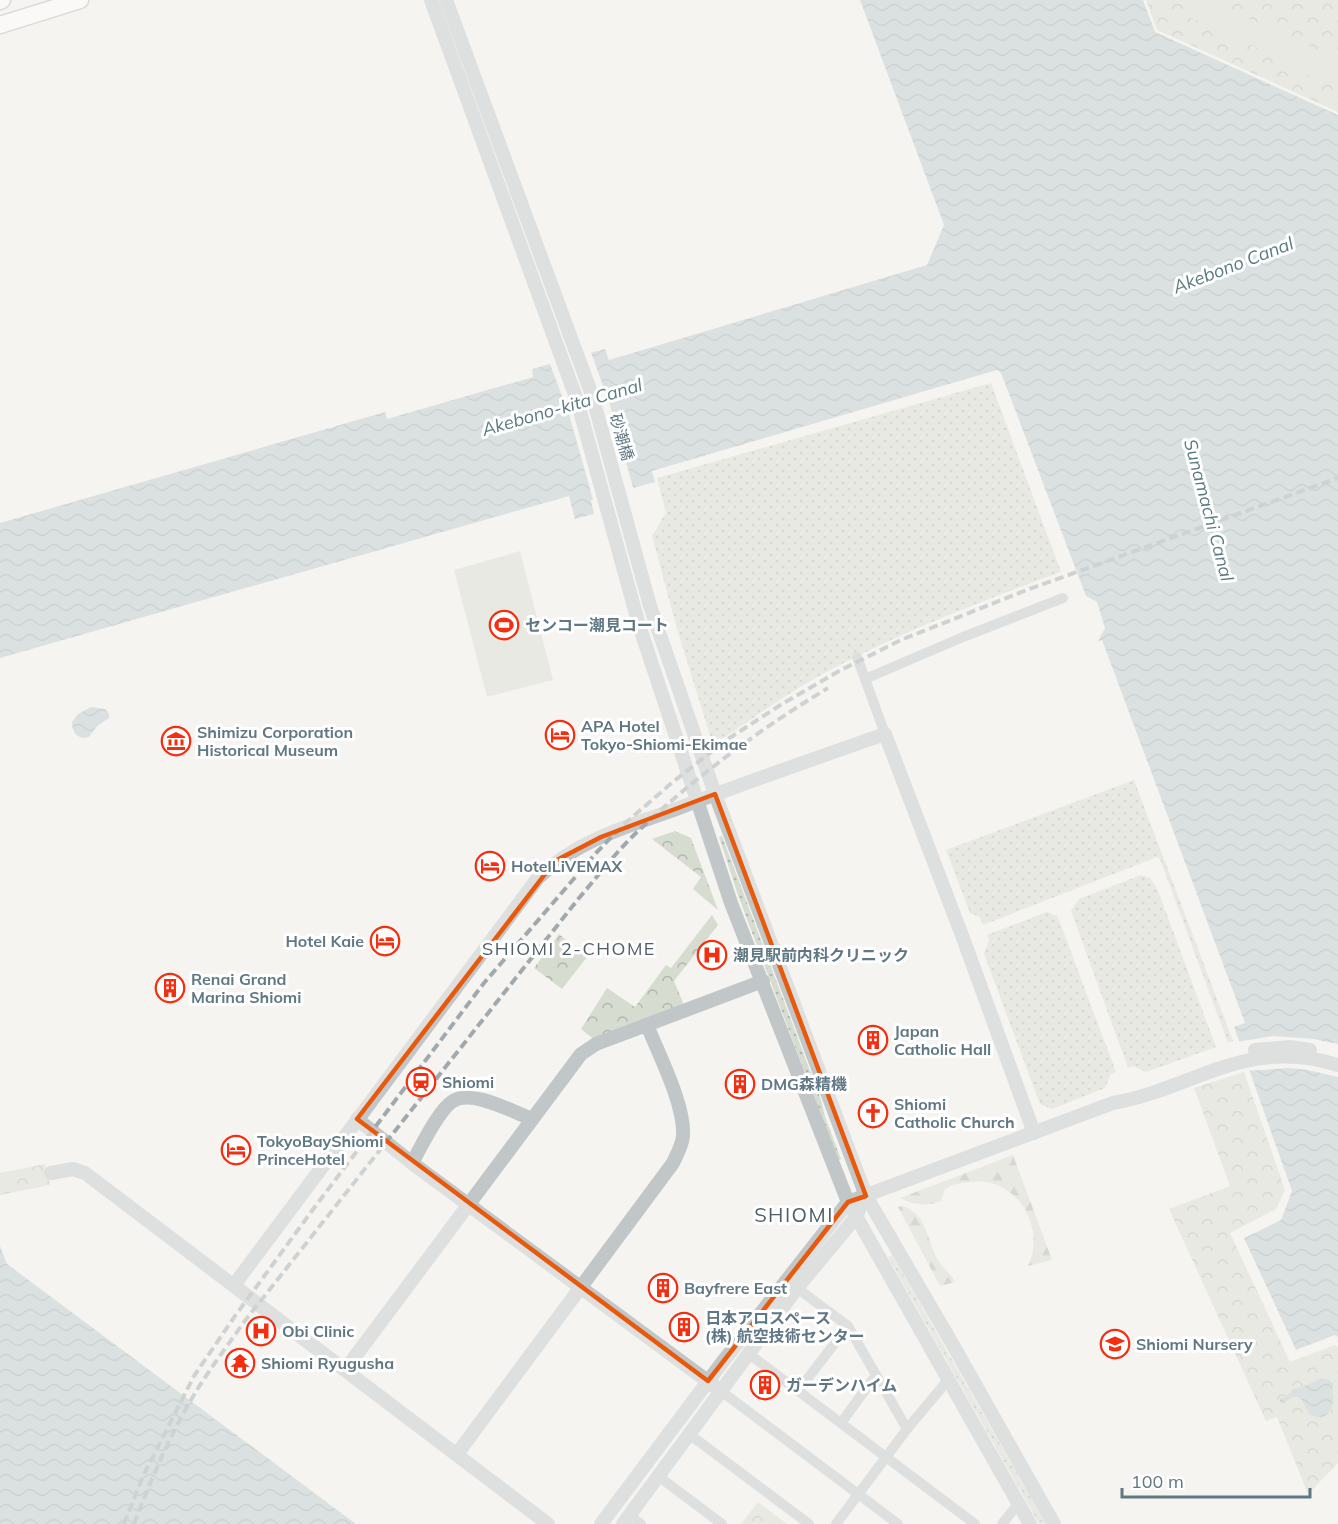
<svg xmlns="http://www.w3.org/2000/svg" width="1338" height="1524" viewBox="0 0 1338 1524" font-family="Mulish,'Noto Sans JP',sans-serif">
  <style>
    .grass { fill: url(#grass-dots) }
    .forest { fill: url(#forest-firs) }
    .park { fill: url(#park-crowns) }
    .pitch { fill: #d6dcd0 }
    .water { fill: url(#water-waves) }
    .pier { fill: #f5f4f0 }
    .lines { fill: none; stroke-linecap: round; stroke-linejoin: round }
    .primary-casing { stroke: #b4b9bc; stroke-width: 19 }
    .minor { stroke: #c1c6c9; stroke-width: 10 }
    .tertiary { stroke: #c1c6c9; stroke-width: 14 }
    .primary { stroke: #fff; stroke-width: 16 }
    .rail { stroke: #a1a9ae; stroke-width: 4; stroke-dasharray: 9 4.5; stroke-linecap: butt }
    .marked { fill: none; stroke: #e8590c; stroke-width: 4.5; stroke-linejoin: round }
    .labels { text-anchor: middle; dominant-baseline: central; stroke-width: 6; stroke-linejoin: round; paint-order: stroke }
    .street-label { font-size: 16px; fill: #607884; stroke: #fff }
    .poi-label { font-size: 16px; font-weight: bold; fill: #607884; stroke: #fff; text-anchor: start }
    .water-label { font-size: 18px; font-style: italic; fill: #5b7b82; stroke: #fff }
    .neighbourhood-label { font-size: 18px; letter-spacing: 1.5px; fill: #4f6068; stroke: #fff }
    .quarter-label { font-size: 20px; letter-spacing: 1.5px; fill: #4f6068; stroke: #fff }
  </style>
  <defs>
    <pattern id="grass-dots" width="8" height="8" patternUnits="userSpaceOnUse" patternTransform="scale(1.5)"><rect width="8" height="8" fill="#d6dcd0"/><path d="M2 2h.1M6 6h.1" fill="none" stroke="#b1b7ae" stroke-width="1.8" stroke-linecap="round"/></pattern>
    <pattern id="forest-firs" width="22" height="20" patternUnits="userSpaceOnUse" patternTransform="scale(1.5)"><rect width="22" height="20" fill="#d6dcd0"/><path d="M5 1l3.5 6h-7zM16 11l3.5 6h-7z" fill="#b1b7ae"/></pattern>
    <pattern id="park-crowns" width="20" height="18" patternUnits="userSpaceOnUse" patternTransform="scale(1.5)"><rect width="20" height="18" fill="#d6dcd0"/><path d="M2 6a3 3 0 1 1 6 0M12 15a3 3 0 1 1 6 0" fill="none" stroke="#b1b7ae"/></pattern>
    <pattern id="water-waves" width="16" height="10" patternUnits="userSpaceOnUse" patternTransform="scale(1.5)"><rect width="16" height="10" fill="#bbcace"/><path d="M0 5q4-4 8 0t8 0" fill="none" stroke="#9ba9ad"/></pattern>
  </defs>
  <rect width="100%" height="100%" fill="#f5f4f0"/>
  <g class="grass">
    <path d="M991,383l70,189c-87,32 -174,65 -256,112 -31,19 -61,40 -92,61l-36,-116 -25,-93 14,-23 -9,-35z"/>
    <path d="M1134,780l99,261 -5,2 -68,-184 -3,-2 -174,68 -3,-8 -10,-4 -24,-63z"/>
    <path d="M722,836l99,264 4,17 16,42 -3,1 -99,-262 -20,-61z"/>
    <path d="M1141,875l9,3 7,10 59,159 -70,25 -13,-6 -5,2 -57,-157 8,-12z"/>
    <path d="M1047,912l10,4 2,4 57,152 -5,2 -6,14 -53,21 -12,-5 -56,-150 5,-14 -2,-5z"/>
    <path d="M892,1255l154,269h-7l-151,-267z"/>
  </g>
  <g class="forest">
    <path d="M1013,1155l39,105 -24,6c19,-38 -12,-90 -56,-84 -10,1 -18,1 -27,7l-4,12c-14,6 -28,4 -41,-3z"/>
    <path d="M901,1206c26,6 25,33 37,54 5,9 13,13 17,22l-15,4 -42,-79z"/>
  </g>
  <g class="park">
    <path d="M1146,0h192v112l-181,-82z"/>
    <path d="M675,831l16,7 27,72 -25,-21 8,-12 -49,-38z"/>
    <path d="M712,915l6,10 -44,56 10,24 -88,36 -15,-12 26,-41 28,19 31,-42 5,3z"/>
    <path d="M559,934l28,23 -25,32 -28,-21z"/>
    <path d="M1244,1072l41,118 -9,19 -46,24 60,129 45,-17 3,2v116l-30,31 -31,-77 -11,4 -97,-212 61,-23 -36,-98z"/>
    <path d="M45,1164l5,21 -50,10v-22z"/>
    <path d="M758,1502l29,22h-46z"/>
  </g>
  <g class="pitch">
    <path d="M1196,0h11l131,59v25l-15,-7 -3,3 -24,-11 1,-3 -108,-49z"/>
    <path d="M520,551l33,129 -66,17 -33,-127z"/>
  </g>
  <g class="water">
    <path d="M860,0h283l12,32 183,83v1222l-3,-2 -39,15 -52,-112 37,-18 11,-29 -58,-164 11,-4 -143,-383 -4,1 7,-13 -8,-26 -11,-6 -85,-223 -4,-3 -345,101 3,11 -64,18 3,14 -19,5 -6,-23 -569,162v-135l385,-111 2,7 146,-42 -1,-8 73,-20 4,11 318,-95 17,-40z"/>
    <path d="M91,707l14,2 4,5v4l-12,8 -8,11c-11,3 -17,-4 -17,-15l6,-8z"/>
    <path d="M0,1246l7,18 349,260h-356z"/>
    <path d="M1322,1378l7,2c9,14 5,48 -20,34l-7,-14 -4,-3h-6l-8,6 -4,-1v-3l6,-2 8,-8 8,-2z"/>
  </g>
  <g class="pier">
    <path d="M590,350l20,55 24,86 -40,12 -24,-85 -21,-57z"/>
    <path d="M1273,1036l40,3 25,5v33l-30,-7 -18,-2 -44,3 -10,-29z"/>
  </g>
  <g class="lines">
    <g class="primary-casing">
      <g id="primary">
        <path d="M0,1l2,-1"/>
        <path d="M0,25l80,-25"/>
      </g>
    </g>
    <g class="minor">
      <path d="M857,657l28,77"/>
      <path d="M865,679l98,-42 100,-39"/>
      <path d="M797,1288l51,38 59,103"/>
      <path d="M749,1354l226,170"/>
      <path d="M721,1391l177,133"/>
      <path d="M798,1391l50,-65"/>
      <path d="M841,1423l35,-48"/>
      <path d="M689,1434l120,90"/>
      <path d="M658,1476l64,48"/>
      <path d="M629,1515l12,9"/>
      <path d="M836,1524l71,-95 41,-49"/>
      <path d="M1002,1524l17,-21"/>
    </g>
    <g class="tertiary">
      <path d="M431,0l146,400 62,225 92,278 117,299 182,322"/>
      <path d="M446,0l146,395 58,211 65,188 151,402 87,149 101,179"/>
      <path d="M1255,1050l35,-3 20,3"/>
      <path d="M357,1119l55,44 309,228"/>
      <path d="M412,1163c9,-16 27,-54 41,-62 19,-12 60,11 79,18"/>
      <path d="M51,1173l22,-4 12,4 463,351"/>
      <path d="M234,1285l304,-407c40,-39 90,-51 141,-70 68,-26 137,-50 206,-74l78,204 71,195"/>
      <path d="M345,1370l236,-316 15,-10 167,-63"/>
      <path d="M457,1454l216,-291c4,-9 9,-17 10,-27 2,-31 -24,-81 -36,-111"/>
      <path d="M601,1524l120,-160 127,-162 265,-99c83,-15 133,-67 225,-38"/>
      <path d="M623,1524l174,-236 59,-71 3,-7"/>
    </g>
    <use href="#primary" class="primary"/>
    <g class="rail">
      <path d="M124,1524l19,-48 51,-100 41,-60 79,-108 170,-225 112,-130 26,-27 52,-45 54,-42 54,-35 57,-33 62,-31 123,-49 314,-113"/>
      <path d="M134,1524c19,-50 41,-101 70,-145 13,-20 27,-38 40,-57l335,-424c19,-22 37,-46 58,-66 58,-55 123,-103 191,-144"/>
    </g>
  </g>
  <path d="M0 0H1338V1524H0ZM715,794l151,402 -18,6 -140,179 -351,-262 198,-258 46,-24z" fill="#f5f4f0" fill-opacity=".55" fill-rule="evenodd"/>
  <path class="marked" d="M715,794l151,402 -18,6 -140,179 -351,-262 198,-258 46,-24z"/>
  <defs>
    <g id="stadium-ring" transform="scale(1.5)"><circle r="9.5" fill="#fff" stroke="#f32e11" stroke-width="1.5"/><path d="M0-5a6.5 5 0 1 0 0 10a6.5 5 0 1 0 0-10ZM-3.5-1.8h7v3.6h-7Z" fill="#f32e11"/></g>
    <g id="hotel-ring" transform="scale(1.5)"><circle r="9.5" fill="#fff" stroke="#f32e11" stroke-width="1.5"/><path d="M-6-4.5h1.5V1H6V5H4.5V3h-9V5H-6ZM-4 0a1.8 1.8 0 1 1 3.6 0ZM.5 0V-2.5h3Q6-2.5 6 0Z" fill="#f32e11"/></g>
    <g id="museum-ring" transform="scale(1.5)"><circle r="9.5" fill="#fff" stroke="#f32e11" stroke-width="1.5"/><path d="M0-6L6-3V-2H-6V-3ZM-5-1h2V3h-2ZM-1-1h2V3h-2ZM3-1h2V3H3ZM-6 4H6V6H-6Z" fill="#f32e11"/></g>
    <g id="hospital-ring" transform="scale(1.5)"><circle r="9.5" fill="#fff" stroke="#f32e11" stroke-width="1.5"/><path d="M-5-5h3v3.5h4V-5h3V5h-3V1.5h-4V5h-3Z" fill="#f32e11"/></g>
    <g id="building-ring" transform="scale(1.5)"><circle r="9.5" fill="#fff" stroke="#f32e11" stroke-width="1.5"/><path d="M-4-6H4V6H1V3H-1V6H-4ZM-2.5-4.3h1.7v1.8h-1.7ZM.8-4.3h1.7v1.8H.8ZM-2.5-1h1.7V.8h-1.7ZM.8-1h1.7V.8H.8Z" fill="#f32e11"/></g>
    <g id="station-ring" transform="scale(1.5)"><circle r="9.5" fill="#fff" stroke="#f32e11" stroke-width="1.5"/><path d="M-3-6H3Q5-6 5-4V2Q5 4 3 4L4.5 6H3L1.5 4h-3L-3 6H-4.5L-3 4Q-5 4-5 2V-4Q-5-6-3-6ZM-3.5-4v3h7v-3ZM-3.5 1v1.5H-2V1ZM2 1v1.5H3.5V1Z" fill="#f32e11"/></g>
    <g id="church-ring" transform="scale(1.5)"><circle r="9.5" fill="#fff" stroke="#f32e11" stroke-width="1.5"/><path d="M-1.2-6h2.4v3.5h3.3v2.4h-3.3V6h-2.4V-.1h-3.3v-2.4h3.3Z" fill="#f32e11"/></g>
    <g id="school-ring" transform="scale(1.5)"><circle r="9.5" fill="#fff" stroke="#f32e11" stroke-width="1.5"/><path d="M0-5L7-2L0 1L-7-2ZM-4 1L0 2.5L4 1V4Q0 6-4 4Z" fill="#f32e11"/></g>
    <g id="temple-ring" transform="scale(1.5)"><circle r="9.5" fill="#fff" stroke="#f32e11" stroke-width="1.5"/><path d="M0-6L5-2H3V0L6.5 2.5H4V6H1.5V3h-3V6H-4V2.5H-6.5L-3 0V-2H-5Z" fill="#f32e11"/></g>
  </defs>
  <g fill-rule="evenodd">
    <use href="#stadium-ring" x="504" y="625"/>
    <use href="#hotel-ring" x="560" y="735"/>
    <use href="#museum-ring" x="176" y="741"/>
    <use href="#hotel-ring" x="490" y="866"/>
    <use href="#hotel-ring" x="385" y="941"/>
    <use href="#hospital-ring" x="712" y="955"/>
    <use href="#building-ring" x="170" y="988"/>
    <use href="#building-ring" x="873" y="1040"/>
    <use href="#station-ring" x="421" y="1082"/>
    <use href="#building-ring" x="740" y="1084"/>
    <use href="#church-ring" x="873" y="1113"/>
    <use href="#hotel-ring" x="236" y="1150"/>
    <use href="#building-ring" x="663" y="1288"/>
    <use href="#building-ring" x="684" y="1327"/>
    <use href="#hospital-ring" x="261" y="1331"/>
    <use href="#school-ring" x="1115" y="1344"/>
    <use href="#temple-ring" x="240" y="1363"/>
    <use href="#building-ring" x="765" y="1385"/>
  </g>
  <g class="labels">
    <g class="street-label">
      <text transform="translate(622 437) rotate(74)">砂潮橋</text>
    </g>
    <g class="poi-label">
      <text x="525" y="625">センコー潮見コート</text>
      <text x="581" y="726">APA Hotel<tspan x="581" dy="18">Tokyo-Shiomi-Ekimae</tspan></text>
      <text x="197" y="732">Shimizu Corporation<tspan x="197" dy="18">Historical Museum</tspan></text>
      <text x="511" y="866">HotelLiVEMAX</text>
      <text x="364" y="941" text-anchor="end">Hotel Kaie</text>
      <text x="733" y="955">潮見駅前内科クリニック</text>
      <text x="191" y="979">Renai Grand<tspan x="191" dy="18">Marina Shiomi</tspan></text>
      <text x="894" y="1031">Japan<tspan x="894" dy="18">Catholic Hall</tspan></text>
      <text x="442" y="1082">Shiomi</text>
      <text x="761" y="1084">DMG森精機</text>
      <text x="894" y="1104">Shiomi<tspan x="894" dy="18">Catholic Church</tspan></text>
      <text x="257" y="1141">TokyoBayShiomi<tspan x="257" dy="18">PrinceHotel</tspan></text>
      <text x="684" y="1288">Bayfrere East</text>
      <text x="705" y="1318">日本アロスペース<tspan x="705" dy="18">(株) 航空技術センター</tspan></text>
      <text x="282" y="1331">Obi Clinic</text>
      <text x="1136" y="1344">Shiomi Nursery</text>
      <text x="261" y="1363">Shiomi Ryugusha</text>
      <text x="786" y="1385">ガーデンハイム</text>
    </g>
    <g class="water-label">
      <text transform="translate(1233 265) rotate(-21)">Akebono Canal</text>
      <text transform="translate(562 407) rotate(-16)">Akebono-kita Canal</text>
      <text transform="translate(1209 510) rotate(75)">Sunamachi Canal</text>
    </g>
    <g class="neighbourhood-label">
      <text x="569" y="948">SHIOMI 2-CHOME</text>
    </g>
    <g class="quarter-label">
      <text x="794" y="1214">SHIOMI</text>
    </g>
  </g>
  <path d="M1122 1488v9h188v-9" fill="none" stroke="#607884" stroke-width="3"/>
  <text x="1131" y="1488" font-size="18" fill="#607884" stroke="#ffffff" stroke-width="4.5" paint-order="stroke">100 m</text>
</svg>
